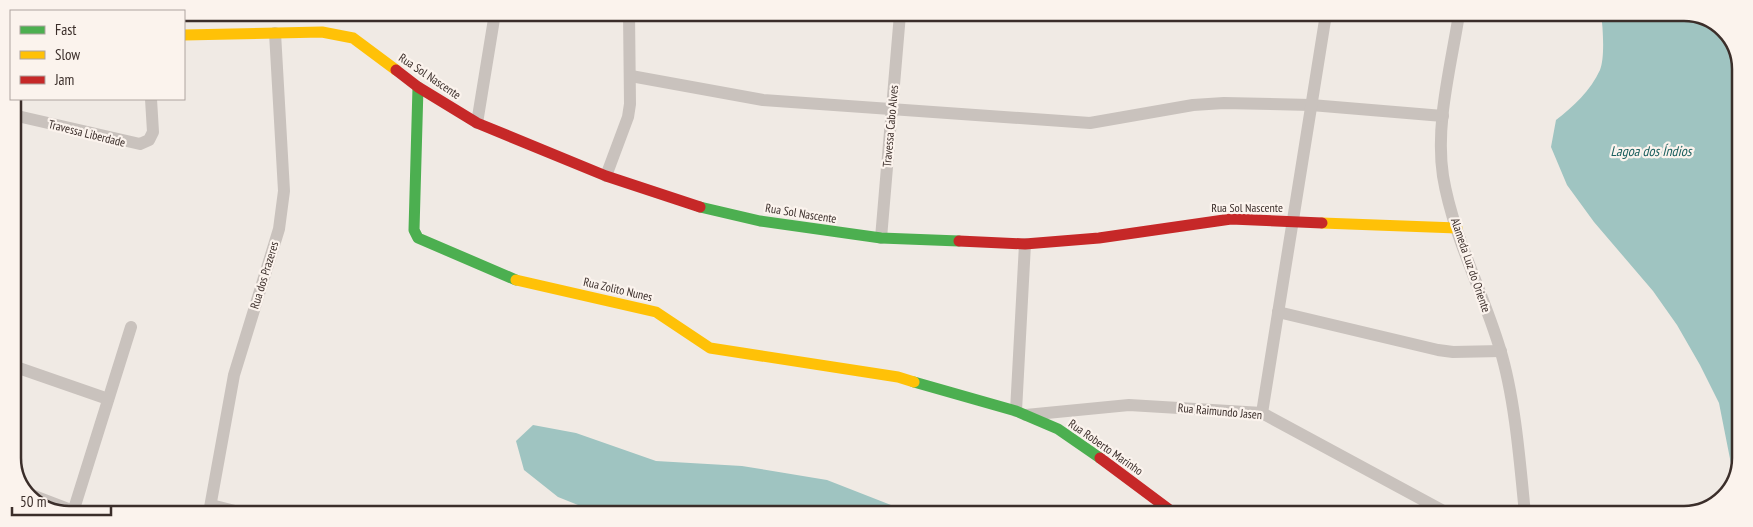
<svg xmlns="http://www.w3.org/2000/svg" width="1753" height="527" viewBox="0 0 1753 527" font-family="'PT Sans Narrow',sans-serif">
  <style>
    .water { fill: #9fc4c1 }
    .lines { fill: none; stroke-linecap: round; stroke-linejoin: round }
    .street { stroke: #c9c2bd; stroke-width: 12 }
    .fast { stroke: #4caf50; stroke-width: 11 }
    .slow { stroke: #ffc107; stroke-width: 11 }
    .jam { stroke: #c62828; stroke-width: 11 }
    .labels { text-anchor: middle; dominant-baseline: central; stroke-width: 4.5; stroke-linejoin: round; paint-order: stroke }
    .street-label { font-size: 12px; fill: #3b2e2a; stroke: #fbf3ed }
    .water-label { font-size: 14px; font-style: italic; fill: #1c605f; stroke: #fbf3ed }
    .rim { fill: none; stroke: #3b2e2a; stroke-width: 2.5 }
  </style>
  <rect width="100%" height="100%" fill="#f0eae4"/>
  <g class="water">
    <path d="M1601,14l97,1 31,20 11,31 -2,406 -4,7 -15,-76 -19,-38 -23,-40 -24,-34 -59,-69 -27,-37 -16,-38 5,-27c17,-13 35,-30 44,-50 5,-12 3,-43 1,-56z"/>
    <path d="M533,425l43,8 80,28 86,5 85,14 87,34 -316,-1 -40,-16 -34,-27 -8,-29z"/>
  </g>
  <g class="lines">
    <g class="street">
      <path d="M1459,14c-8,52 -24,110 -16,162 10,60 40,116 57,173 15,49 20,114 25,165"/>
      <path d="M631,76l132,24 327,23 103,-18 31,-2 87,2 132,11"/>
      <path d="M13,115l127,29 9,-4 4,-8 -2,-33"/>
      <path d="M477,123l18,-110"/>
      <path d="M606,176l22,-59 2,-13 -1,-91"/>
      <path d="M881,238l19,-224"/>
      <path d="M1278,312l160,38 15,2 48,-1"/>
      <path d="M13,366l95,33"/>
      <path d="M1016,411l9,-167"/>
      <path d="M1262,413l64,-399"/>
      <path d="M1026,415l103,-10 133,8 187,101"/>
      <path d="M24,492l55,21"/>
      <path d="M211,505l32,8"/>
      <path d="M73,512l58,-185"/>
      <path d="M209,513l25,-138 45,-146 5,-38 -9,-158"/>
    </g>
    <g class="fast">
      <path d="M418,87l-4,143 4,8 98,42"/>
      <path d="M700,207l60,14 121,17 78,3"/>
      <path d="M914,382l102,29 42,18 42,29"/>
    </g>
    <g class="slow">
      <path d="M184,35l138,-3 31,6 43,32"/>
      <path d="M1322,223l135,5"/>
      <path d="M516,280l140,32 54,36 188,29 16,5"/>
    </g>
    <g class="jam">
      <path d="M396,70l22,17 59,36 129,53 94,31"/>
      <path d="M959,241l66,3 74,-6 132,-19 91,4"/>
      <path d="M1100,458l75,56"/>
    </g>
  </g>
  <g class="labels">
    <g class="street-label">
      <text transform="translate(430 76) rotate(34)">Rua Sol Nascente</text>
      <text transform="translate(890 126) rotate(-85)">Travessa Cabo Alves</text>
      <text transform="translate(87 133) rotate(14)">Travessa Liberdade</text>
      <text x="1247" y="207">Rua Sol Nascente</text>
      <text transform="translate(801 213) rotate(9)">Rua Sol Nascente</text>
      <text transform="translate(1471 265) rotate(71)">Alameda Luz do Oriente</text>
      <text transform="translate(264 275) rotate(-73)">Rua dos Prazeres</text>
      <text transform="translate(618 289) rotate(13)">Rua Zolito Nunes</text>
      <text transform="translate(1220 411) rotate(5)">Rua Raimundo Jasen</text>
      <text transform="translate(1106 447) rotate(35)">Rua Roberto Marinho</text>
    </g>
    <g class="water-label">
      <text x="1651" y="151">Lagoa dos Índios</text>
    </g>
  </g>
  <path d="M0 0H1753V527H0ZM69 21H1684A48 48 0 0 1 1732 69V458A48 48 0 0 1 1684 506H69A48 48 0 0 1 21 458V69A48 48 0 0 1 69 21Z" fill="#fbf3ed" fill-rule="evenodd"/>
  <path class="rim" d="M69 21H1684A48 48 0 0 1 1732 69V458A48 48 0 0 1 1684 506H69A48 48 0 0 1 21 458V69A48 48 0 0 1 69 21Z"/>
  <rect x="10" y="10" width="175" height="90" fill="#fbf3ed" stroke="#aea49f"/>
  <rect x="20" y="26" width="25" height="8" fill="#4caf50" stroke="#aea49f"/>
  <text x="55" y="35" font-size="15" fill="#3b2e2a">Fast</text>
  <rect x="20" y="51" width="25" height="8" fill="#ffc107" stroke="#aea49f"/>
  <text x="55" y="60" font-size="15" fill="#3b2e2a">Slow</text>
  <rect x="20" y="76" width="25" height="8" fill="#c62828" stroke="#aea49f"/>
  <text x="55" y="85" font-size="15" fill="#3b2e2a">Jam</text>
  <path d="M12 507v8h99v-8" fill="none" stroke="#3b2e2a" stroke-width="2.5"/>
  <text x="20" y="507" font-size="15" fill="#3b2e2a" stroke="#fbf3ed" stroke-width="4" paint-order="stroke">50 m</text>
</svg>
